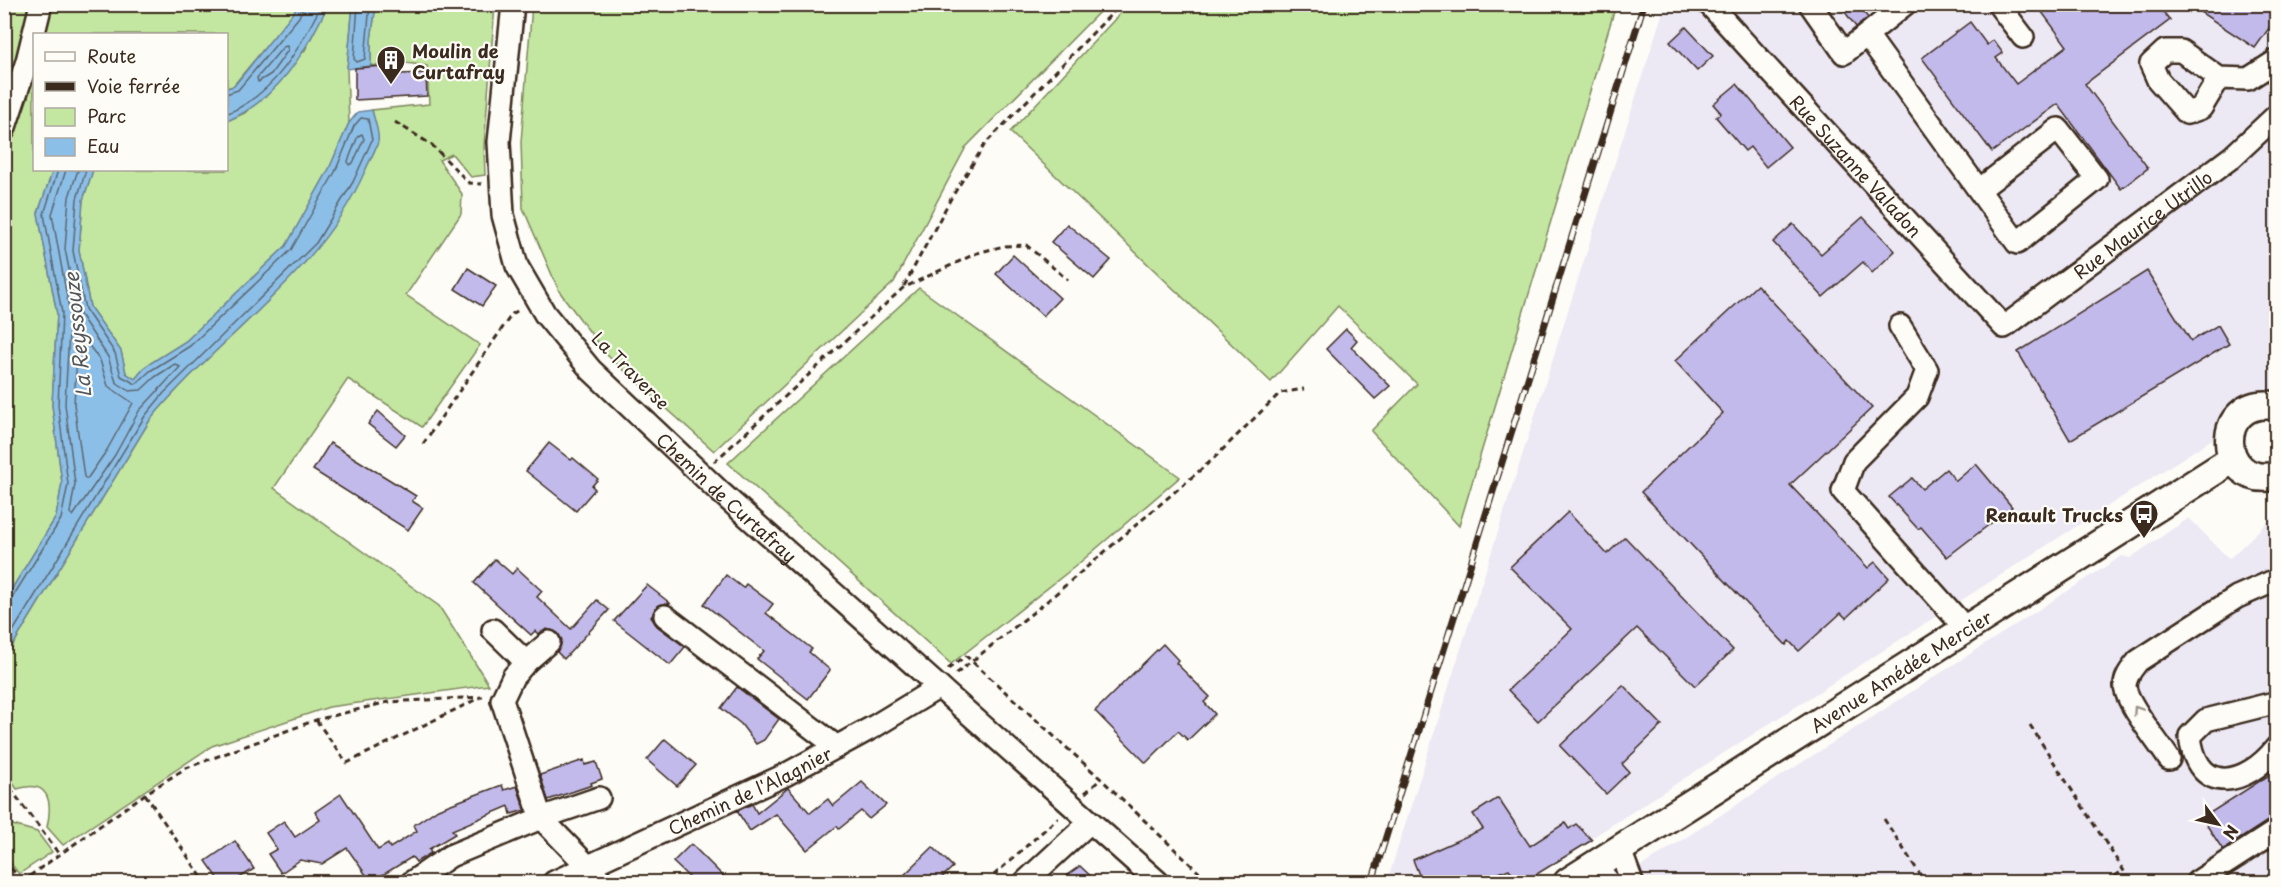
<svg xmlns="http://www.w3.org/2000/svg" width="2281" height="887" viewBox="0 0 2281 887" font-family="'Playpen Sans',sans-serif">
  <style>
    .built { fill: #ece8f4 }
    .green { fill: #c3e6a0; stroke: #7f885f; stroke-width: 1.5 }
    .water { fill: #8cbfe8; stroke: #6c8397; stroke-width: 1.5 }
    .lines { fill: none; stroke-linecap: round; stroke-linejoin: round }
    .shore { stroke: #5b666f; stroke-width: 1.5 }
    .building { fill: #c3baec; stroke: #3b2a1e; stroke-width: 1.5 }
    .minor-casing { stroke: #3b2a1e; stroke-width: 26 }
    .major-casing { stroke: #3b2a1e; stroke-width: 32 }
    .path { stroke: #3b2a1e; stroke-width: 3; stroke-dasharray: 6 4.5; stroke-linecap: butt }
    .minor { stroke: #fdfcf7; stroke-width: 21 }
    .major { stroke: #fdfcf7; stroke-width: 27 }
    .rail-casing { stroke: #3b2a1e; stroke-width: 7 }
    .rail { stroke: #fdfcf7; stroke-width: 4.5; stroke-dasharray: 14; stroke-linecap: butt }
    .oneway { stroke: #9c938a }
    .labels { text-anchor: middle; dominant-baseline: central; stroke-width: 4.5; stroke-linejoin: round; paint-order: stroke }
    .poi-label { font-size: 18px; font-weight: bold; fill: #3b2a1e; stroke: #fdfcf7; text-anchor: start }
    .street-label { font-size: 18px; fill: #3b2a1e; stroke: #fdfcf7 }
    .water-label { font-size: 20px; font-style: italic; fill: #53575b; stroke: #fdfcf7 }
  </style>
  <rect width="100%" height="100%" fill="#fdfcf7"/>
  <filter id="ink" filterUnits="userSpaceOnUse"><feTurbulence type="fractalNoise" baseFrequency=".0167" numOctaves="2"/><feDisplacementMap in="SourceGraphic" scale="12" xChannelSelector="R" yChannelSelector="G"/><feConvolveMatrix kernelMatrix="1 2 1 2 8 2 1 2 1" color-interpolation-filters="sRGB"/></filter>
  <g filter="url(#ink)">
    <g class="built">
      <path d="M1665,5h611v393l-753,484h-136z"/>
      <path d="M2276,514v368h-659l505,-326 8,2 59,-40 40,41z"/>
    </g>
    <g class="green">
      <path d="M5,5h295l-67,81 -6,2 -1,-54h-192v136h19l-15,43 19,101 -5,91 10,78 -6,34 -51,83z"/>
      <path d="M328,5h25l-6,64 2,54 -20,46 -43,77 -100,95 -40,25 -11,13 -9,-6 -5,-22 -31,-44 -11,-57 4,-50 10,-30h133l1,-49 18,-8 60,-63z"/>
      <path d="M376,5h119l-11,141 1,29 -14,2 -19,-23 -13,6 23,34 -1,20 -55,81 74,50 -58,82 -74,-48 -74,109 165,118 50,79 -160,22 -117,39 -149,99 -16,-18c6,-27 1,-48 -30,-38l-12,-17v-114l145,-238c70,-85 169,-146 214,-249 4,-8 12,-20 13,-29 1,-9 -3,-22 -5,-32l57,-6 -2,-38 -28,-4 -28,4v-26z"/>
      <path d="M532,5v-1l574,1 -140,142 -72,135 -180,169 -107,-96 -48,-64 -36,-83 -2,-66z"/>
      <path d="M1128,5h488l-157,521 -88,-95 46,-47 -79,-78 -67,76 -261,-250z"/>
      <path d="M919,288l261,189 -103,88 -126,99 -223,-201z"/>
      <path d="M4,811l9,14 24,7 15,20 -33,22 -14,-18z"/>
    </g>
    <g class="water">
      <path d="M300,4l28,1c-23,48 -50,94 -101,116v-33l7,-2z"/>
      <path d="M353,5h23l-5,35v26l-24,3z"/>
      <path d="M372,110c2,9 8,23 6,32 -3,9 -9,20 -13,29 -45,103 -145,164 -215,249l-145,238v-58l51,-83 6,-34 -10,-78 5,-91 -19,-101 15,-43h40l-10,30 -4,50 11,57 31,44 5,22 9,6 11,-13 40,-25 100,-95 43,-77 20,-46 9,-11z"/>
    </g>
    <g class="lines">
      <g class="shore">
        <path d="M358,4l-4,55 3,3 8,-3 5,-55"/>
        <path d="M283,47l4,-1 1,4 -17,24 -13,8 -1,-4z"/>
        <path d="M226,94l12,-4 61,-73 5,-13"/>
        <path d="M226,114c49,-20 73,-65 96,-110"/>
        <path d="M362,134l2,5 -11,24 -4,2 -1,-4 10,-25z"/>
        <path d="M66,170l-14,44 18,100 -5,90 10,80 -5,29 3,3 42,-61 24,-44 41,-44 -5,-3 -20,13 -14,13 -12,1 -13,-9 -8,-25 -31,-47 -12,-61 4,-52 9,-27"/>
        <path d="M81,335l19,25 8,26 25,17 -26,47 -20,29 -3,-2 -10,-73 4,-66z"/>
        <path d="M4,602l8,-4 49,-79 7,-35 -10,-79 4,-92 -18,-99 14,-44"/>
        <path d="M4,646l141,-230 19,-23 152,-150 37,-61 19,-42 -4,-21 -7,-1 -7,8 -19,46 -44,78 -101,96 -40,25 -14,13 -15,-8 -6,-23 -30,-44 -12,-58 4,-52 9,-29"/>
      </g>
    </g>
    <g class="building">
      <path d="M1839,4h19l10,14 -12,9z"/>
      <path d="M2036,4h121l13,16 -85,64 63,84 -27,21 -63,-85 -66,48 -70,-94 48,-36 17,23 6,-5 10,13 -7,5 20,26 51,-38z"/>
      <path d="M2188,4h82l7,5v8l-22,31z"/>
      <path d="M1686,27l27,29 -16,15 -27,-29z"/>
      <path d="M399,65l1,9 26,-1 1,23 -72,4v-32z"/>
      <path d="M1737,84l53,63 -24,20 -16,-20 -5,4 -29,-34 5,-4 -8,-9z"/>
      <path d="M1863,217l32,34 -23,22 -9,-11 -40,35 -50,-55 20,-18 28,30z"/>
      <path d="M1067,224l44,36 -17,19 -43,-37z"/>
      <path d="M1013,255l47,43 -17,18 -47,-42z"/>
      <path d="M468,268l28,18 -14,20 -27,-17z"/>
      <path d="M2147,271l44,70 27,-16 11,19 -159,96 -52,-88z"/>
      <path d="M1757,285l115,123 -82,77 78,83 7,-6 14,16 -43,40 -5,-5 -42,38 -10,-10 -3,4 -145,-153 82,-79 -48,-52z"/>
      <path d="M1346,329l11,11 -6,7 39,39 -15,13 -49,-50z"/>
      <path d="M378,411l27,24 -9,11 -28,-22z"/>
      <path d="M330,443l86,53 -4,5 11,7 -15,22 -95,-60z"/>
      <path d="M549,443l22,17 2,-2 25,21 -6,7 3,3 -19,22 -50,-40z"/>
      <path d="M1976,464l36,43 -65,50 -26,-30 -3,2 -29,-32 23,-19 10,11 24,-20 10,12z"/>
      <path d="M1568,512l39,42 18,-17 108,113 -38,36 -58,-58 -99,93 -30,-31 64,-61 -62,-62z"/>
      <path d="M495,559l17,15 5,-6 25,23 -5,6 34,32 26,-29 12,10 -45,49 -7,-7 5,-12 -4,-7 -11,-4 -9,5 -3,-3 -4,4 -57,-52z"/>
      <path d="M726,575l17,13 3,-4 27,20 -7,9 46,36 -3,3 21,18 -22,29 -51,-40 7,-8 -60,-47z"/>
      <path d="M647,585l23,18 -10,2 -9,12 6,9 28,21 -15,18 -56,-44z"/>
      <path d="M1163,644l15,16 -2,3 34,34 -6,5 11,12 -27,26 -10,-9 -32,32 -51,-52z"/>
      <path d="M1623,685l39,40 -40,39 7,8 -23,22 -46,-48z"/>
      <path d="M737,687l42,32 -15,21 -8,4 -15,-20 -20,-16z"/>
      <path d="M665,739l31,26 -19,21 -30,-26z"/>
      <path d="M584,760l1,5 11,-3 6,17 -11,4 1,2 -44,15 -8,-25z"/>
      <path d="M2277,770v48l-8,2 -46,30 -21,-32z"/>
      <path d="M862,782l24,23 -17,14 -8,-8 -22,18 -2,-3 -30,24 -31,-36 -26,17 -13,-20 15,-7 5,9 31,-25 22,25 18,-14 5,7z"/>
      <path d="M502,785l2,5 13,-4 8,24 -14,4 -2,-8 -57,24 3,4 -26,15 2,4 -15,9 -4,-5 -41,25 -24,-34 -25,16 -22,-4 -19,13 -13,-19 9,-5 -11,-16 18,-12 11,16 25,-17 -5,-8 26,-18 37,56 10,-6 2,4 27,-17 -3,-6 24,-16z"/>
      <path d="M1498,798l32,48 35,-23 4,6 7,-5 16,16 -68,42h-7l-8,-13 -32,13h-55l-9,-22 70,-31 -10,-15z"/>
      <path d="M235,841l19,28 -21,13h-12l-15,-21z"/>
      <path d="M691,844l38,38h-35l-21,-20z"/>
      <path d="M933,847l20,20 -16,15h-40z"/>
      <path d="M1080,866l17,16h-40z"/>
    </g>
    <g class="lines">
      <g class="minor-casing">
        <g id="minor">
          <path id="s1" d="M513,4l-14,138 4,73 14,51 28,48 46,56 128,121 439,391"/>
          <path id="s2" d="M1709,4l295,323 228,-170 44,-41"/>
          <path d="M1810,4l34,49 61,-49"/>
          <path d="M1998,4l25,33"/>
          <path d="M1867,35l150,208 80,-64 -39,-50 -79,61"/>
          <path d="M2219,78l-18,30 -14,5 -29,-33 -7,-16 14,-13h16l38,27 29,1 28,-18"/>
          <path d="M4,130l23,-69 14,-57"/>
          <path d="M1900,326l27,44 -10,27 -63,64 -11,30 123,138"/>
          <path d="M665,616l172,131"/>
          <path d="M493,630l33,32 23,-20"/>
          <path d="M526,662l-13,15 -11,23 39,118 58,-20"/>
          <path d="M2276,705l-6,-1 -64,16 -16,16c7,61 56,50 86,12"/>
          <path d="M2169,759c-10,-16 -43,-56 -44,-73 0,-10 7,-17 13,-25l99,-64 39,-17"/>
          <path d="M1620,850l12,32"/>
          <path d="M1595,865l14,17"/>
          <path d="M412,882l38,-26 91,-38 62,64"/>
          <path id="s3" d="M554,882l231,-107 90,-49 64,-39"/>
          <path d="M1025,882l64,-59"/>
          <path d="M2197,882l79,-51"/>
        </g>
      </g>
      <g class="major-casing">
        <g id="major">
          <path d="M2276,406c-64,-11 -60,83 0,70"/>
          <path id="s4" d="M1568,882l665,-423"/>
        </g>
      </g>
      <g class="path">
        <path d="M395,122l37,23 37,38 13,1"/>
        <path d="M904,286l46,-86 35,-56 136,-140"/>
        <path d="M423,444l89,-130 7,-4"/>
        <path d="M714,462l189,-174 74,-35 27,-7 22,-1 42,35"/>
        <path d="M948,669l18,-13 135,123 108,103"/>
        <path d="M956,674l90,-72 166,-142 68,-67 24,-4"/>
        <path d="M316,720l31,43 132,-65"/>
        <path d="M2030,725l101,157"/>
        <path d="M4,780l55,74"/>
        <path d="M1085,793l16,-14"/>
        <path d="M145,794l60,88"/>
        <path d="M1884,819l41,63"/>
        <path d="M4,860l18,21"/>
        <path d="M21,882l124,-88 41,-26 130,-48 72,-18 95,-5"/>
        <path d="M986,882l72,-64"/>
        <path d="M2106,882l18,-12"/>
      </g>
      <use href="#minor" class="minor"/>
      <use href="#major" class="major"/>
      <g class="rail-casing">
        <path id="rail" d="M1372,882l272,-878"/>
      </g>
      <use href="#rail" class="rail"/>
    </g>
    <defs><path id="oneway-chevron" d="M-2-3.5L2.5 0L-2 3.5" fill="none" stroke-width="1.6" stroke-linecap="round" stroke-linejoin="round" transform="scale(1.5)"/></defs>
    <use class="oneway" href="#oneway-chevron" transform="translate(2137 710) rotate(-124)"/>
  </g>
  <defs>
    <g id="building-pin" transform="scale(1.5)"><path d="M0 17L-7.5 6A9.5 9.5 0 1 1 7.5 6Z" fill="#3b2a1e" stroke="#fdfcf7"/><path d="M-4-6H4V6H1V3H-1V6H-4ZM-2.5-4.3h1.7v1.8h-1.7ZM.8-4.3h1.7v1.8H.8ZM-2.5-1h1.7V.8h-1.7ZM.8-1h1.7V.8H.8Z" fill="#fff"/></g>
    <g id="bus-pin" transform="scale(1.5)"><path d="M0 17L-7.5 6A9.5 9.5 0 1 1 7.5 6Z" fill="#3b2a1e" stroke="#fdfcf7"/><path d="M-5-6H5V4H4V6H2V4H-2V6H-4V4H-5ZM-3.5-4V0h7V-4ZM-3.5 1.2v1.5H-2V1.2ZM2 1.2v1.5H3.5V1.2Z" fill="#fff"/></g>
  </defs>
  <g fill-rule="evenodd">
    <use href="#building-pin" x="391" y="60"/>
    <use href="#bus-pin" x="2144" y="514"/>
  </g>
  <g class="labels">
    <g class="poi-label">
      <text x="412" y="50">Moulin de<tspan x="412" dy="21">Curtafray</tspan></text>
      <text x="2123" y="514" text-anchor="end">Renault Trucks</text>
    </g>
    <g class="street-label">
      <text stroke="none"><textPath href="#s2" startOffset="219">Rue Suzanne Valadon</textPath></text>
      <text stroke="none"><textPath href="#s2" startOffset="610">Rue Maurice Utrillo</textPath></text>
      <text transform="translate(631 370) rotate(45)">La Traverse</text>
      <text stroke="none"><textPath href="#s1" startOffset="579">Chemin de Curtafray</textPath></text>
      <text stroke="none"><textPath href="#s4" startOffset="394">Avenue Amédée Mercier</textPath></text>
      <text stroke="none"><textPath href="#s3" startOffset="216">Chemin de l'Alagnier</textPath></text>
    </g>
    <g class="water-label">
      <text transform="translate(77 335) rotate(-96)">La Reyssouze</text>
    </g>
  </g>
  <rect width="2281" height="887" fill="none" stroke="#fdfcf7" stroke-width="24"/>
  <rect x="12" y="12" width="2257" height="863" fill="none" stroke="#3b2a1e" stroke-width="2" filter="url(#ink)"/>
  <rect x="33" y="33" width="195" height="138" fill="#fdfcf7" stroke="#afa8a0" stroke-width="1.5"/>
  <rect x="45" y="52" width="30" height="9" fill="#fdfcf7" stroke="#afa8a0" stroke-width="1.5"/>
  <text x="87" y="63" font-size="18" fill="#3b2a1e">Route</text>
  <rect x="45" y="82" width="30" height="9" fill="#3b2a1e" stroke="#afa8a0" stroke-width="1.5"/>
  <text x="87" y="93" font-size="18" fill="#3b2a1e">Voie ferrée</text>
  <rect x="45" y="108" width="30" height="18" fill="#c3e6a0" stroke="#afa8a0" stroke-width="1.5"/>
  <text x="87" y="123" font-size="18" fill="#3b2a1e">Parc</text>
  <rect x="45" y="138" width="30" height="18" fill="#8cbfe8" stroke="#afa8a0" stroke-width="1.5"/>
  <text x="87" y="153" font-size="18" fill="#3b2a1e">Eau</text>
  <g transform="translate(2218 824) rotate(123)" stroke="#fdfcf7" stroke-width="4.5" paint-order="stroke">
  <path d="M0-4.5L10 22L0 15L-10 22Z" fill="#3b2a1e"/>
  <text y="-9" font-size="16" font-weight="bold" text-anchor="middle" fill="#3b2a1e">N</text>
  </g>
</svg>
